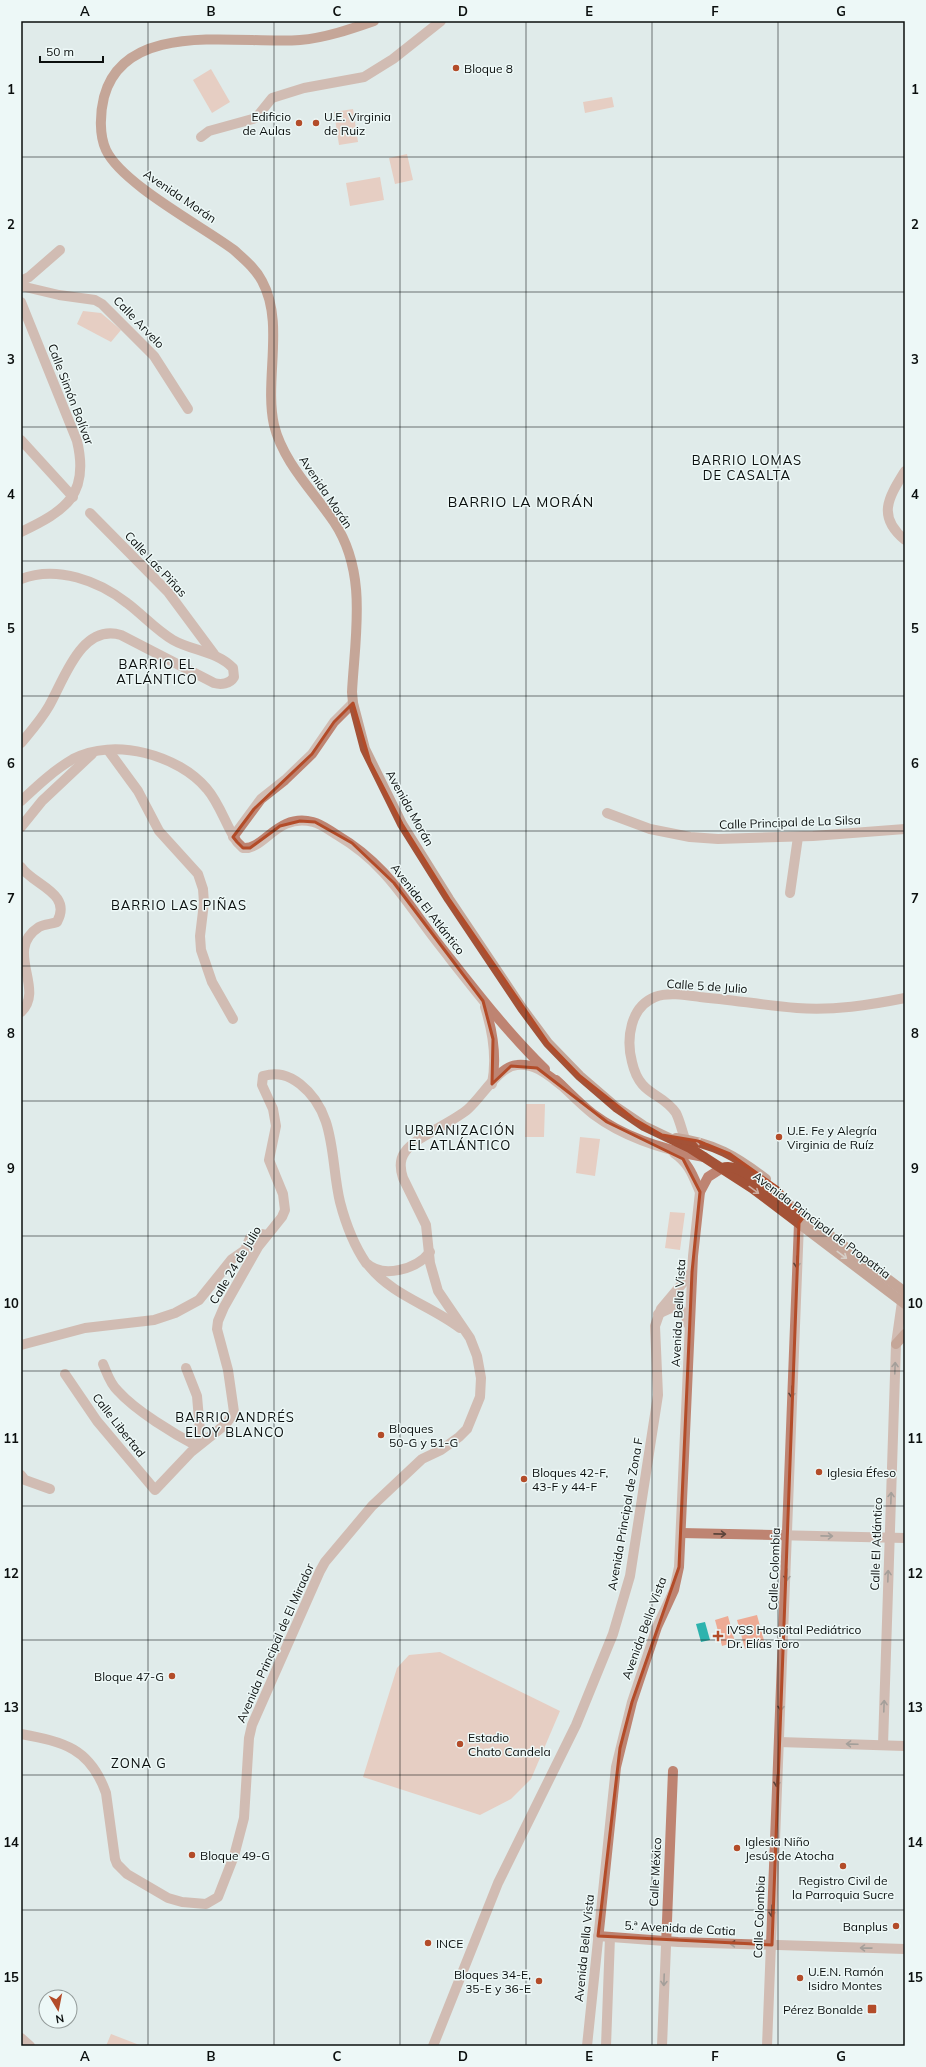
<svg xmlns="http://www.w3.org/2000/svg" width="926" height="2067" viewBox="0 0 926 2067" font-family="Mulish,sans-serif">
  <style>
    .green { fill: #edab95 }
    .water { fill: #2db3ae }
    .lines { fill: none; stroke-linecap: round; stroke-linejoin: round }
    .street { stroke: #be8472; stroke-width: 10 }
    .secondary { stroke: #a45237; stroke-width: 10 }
    .oneway { stroke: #ccada1 }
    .oneway2 { stroke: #5c443b }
    .marked { fill: none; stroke: #b34c29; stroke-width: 3; stroke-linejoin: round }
    .grid { fill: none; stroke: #0b0f0e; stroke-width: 1; stroke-opacity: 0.55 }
    .poi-dot { fill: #b34c29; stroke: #edf8f7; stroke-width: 1.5 }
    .labels { text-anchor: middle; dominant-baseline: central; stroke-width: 3; stroke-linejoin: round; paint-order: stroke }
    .poi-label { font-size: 12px; fill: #0b0f0e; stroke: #edf8f7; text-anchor: start }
    .street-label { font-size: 12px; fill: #0b0f0e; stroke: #edf8f7 }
    .neighbourhood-label { font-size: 13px; letter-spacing: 1px; fill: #0b0f0e; stroke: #edf8f7 }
    .quarter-label { font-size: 14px; letter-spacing: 1px; fill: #0b0f0e; stroke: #edf8f7 }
    .neatline { fill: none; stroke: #0b0f0e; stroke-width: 1.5 }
    .grid-label { font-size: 13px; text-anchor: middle; font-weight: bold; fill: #0b0f0e }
  </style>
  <rect width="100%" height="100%" fill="#e0ebea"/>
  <g class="green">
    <path d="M211,69l19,33 -18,11 -19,-33z"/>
    <path d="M612,97l2,10 -29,6 -2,-11z"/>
    <path d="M353,109l5,33 -19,3 -5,-33z"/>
    <path d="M407,154l6,26 -18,4 -6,-26z"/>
    <path d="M380,177l4,23 -34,6 -4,-23z"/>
    <path d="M83,311l18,2 20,17 -10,12 -34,-18z"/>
    <path d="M526,1104h19l-1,33h-19z"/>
    <path d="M580,1137l20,2 -5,37 -19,-3z"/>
    <path d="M670,1212l15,1 -5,37 -15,-2z"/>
    <path d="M757,1615l8,29 -20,5 -8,-29z"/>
    <path d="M728,1616l7,26 -13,4 -7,-26z"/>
    <path d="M440,1652l120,59 -29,68 -20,20 -31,16 -117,-38 34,-109 12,-13z"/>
    <path d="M111,2034l31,12h-36z"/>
  </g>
  <path class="water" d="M705,1622l5,18 -9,2 -5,-18z"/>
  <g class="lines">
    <g class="street">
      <path d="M201,137l8,-6 47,-13 16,-20 32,-10 60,-11 29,-18 48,-38"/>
      <path d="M21,281l8,-4 31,-27"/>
      <path d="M21,286l38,9 36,5 7,4 52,52 34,53"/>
      <path d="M21,302l56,139c13,54 -12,70 -56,91"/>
      <path d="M21,440l52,57"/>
      <path d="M905,471c-16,26 -29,45 0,69"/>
      <path d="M90,513l78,79 46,62"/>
      <path d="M21,579c36,-14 78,2 106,24 16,12 29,27 46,37 19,11 44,11 60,28l1,9c-4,7 -13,8 -20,6l-93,-48c-40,-12 -57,45 -72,71 -8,14 -18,25 -28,37"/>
      <path d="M108,750l30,41 21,40 39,43 5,15 1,14 -4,33 1,14 11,32 21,37"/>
      <path d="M21,801c16,-15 33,-31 52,-42 41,-22 106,-4 134,30 13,15 19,37 30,53l6,6c22,2 33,-35 70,-26 9,2 17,9 24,13 51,30 69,68 104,112 33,42 65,84 104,122"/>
      <path d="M607,813l43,16 40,8 28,2 95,-3 92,-7"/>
      <path d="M21,827l21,-26 50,-47"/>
      <path d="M233,837l28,-38 24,-19 27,-26 22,-32 19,-19"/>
      <path d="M21,867c12,18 52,26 36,55 -5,2 -13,2 -18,5 -36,23 7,62 -18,85"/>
      <path d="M790,893l8,-56"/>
      <path d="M485,1007c8,25 12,51 7,77"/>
      <path d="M556,1080c12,11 24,24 37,34 32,24 71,36 111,43"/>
      <path d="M685,1139c-3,-8 -5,-18 -9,-26 -15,-22 -36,-16 -44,-51 -6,-23 -2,-55 23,-65 13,-5 31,-2 45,0 32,3 64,8 97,11 36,3 73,-3 108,-10"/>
      <path d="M674,1153c15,10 19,23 26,39"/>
      <path d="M369,1266c24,30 61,39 91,62"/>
      <path d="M658,1314l13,-6 9,1 6,7 2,8"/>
      <path d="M21,1345l64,-17 69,-8 21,-7 24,-13 33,-41 13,-9 5,-12 11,-4 6,1"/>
      <path d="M103,1364c4,9 7,20 15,27 18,20 56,43 79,55"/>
      <path d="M186,1368l11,28 4,47"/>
      <path d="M65,1374l32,47 58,69 36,-38 35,-28 8,-12 -6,-42 -11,-41 1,-8 6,-14 34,-60 24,-30 3,-7 -2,-16 -14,-34 7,-34 -3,-17 -11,-24 1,-9c15,-4 25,-1 37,8 37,29 30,76 40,118 6,23 13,42 26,61 17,16 51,6 64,-11"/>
      <path d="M21,1475l4,5 25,9"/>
      <path d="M681,1533l224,5"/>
      <path d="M21,1734c43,8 69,14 85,59l9,66 2,5 10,10 41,24 14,4 24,2 12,-7 16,-41 10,-38 5,-80 3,-13 68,-154 5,-9 47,-56 50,-47 19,-9 18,-13 8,-8 13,-32 1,-19 -4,-22 -7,-18 -32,-47 -8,-28 -4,-38 -23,-47c-3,-9 -4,-18 2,-26 10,-15 47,-29 63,-43 14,-12 31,-43 49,-44 18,-2 31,10 44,20"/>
      <path d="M779,1742l126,4"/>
      <path d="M883,1745l13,-401 6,-42 3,-4"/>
      <path d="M598,1936l80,6 227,7"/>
      <path d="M21,2038l9,8"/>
      <path d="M433,2046l65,-163 78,-158 37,-91 17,-58 28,-181 -3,-69 6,-17 31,-37"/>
      <path d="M587,2046l29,-279 16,-65 25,-75 17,-37 5,-23 14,-311 7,-64 8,-15 14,-9"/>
      <path d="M606,2046l4,-109"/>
      <path d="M662,2046l11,-275"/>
      <path d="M767,2046l32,-823 3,-5"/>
    </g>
    <g class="secondary">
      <path d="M374,21c-23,8 -49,17 -74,19 -60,5 -175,-22 -196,57 -4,16 -5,38 2,53 16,34 96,76 128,100 11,10 21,18 28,31 23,42 2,99 12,144 9,37 39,66 60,97 34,51 21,113 18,170l1,11 12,46 37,75 47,75 73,109 26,35 32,33 36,31 28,19 46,22 62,40 153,116"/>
      <path d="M676,1138c38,5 60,18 90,41"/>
      <path d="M722,1168c13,-4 25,6 36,13l147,111"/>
      <path d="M896,1344l9,-10"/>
    </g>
  </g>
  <defs><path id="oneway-shaft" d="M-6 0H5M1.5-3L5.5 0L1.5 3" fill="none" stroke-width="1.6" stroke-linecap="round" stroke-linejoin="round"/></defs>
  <g class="oneway">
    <use href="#oneway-shaft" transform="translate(701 1142) rotate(-166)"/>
    <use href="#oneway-shaft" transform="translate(754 1190) rotate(36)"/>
    <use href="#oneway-shaft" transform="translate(842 1255) rotate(37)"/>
  </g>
  <g class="oneway2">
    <use href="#oneway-shaft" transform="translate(797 1262) rotate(93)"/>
    <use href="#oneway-shaft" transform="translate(895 1368) rotate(-88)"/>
    <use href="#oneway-shaft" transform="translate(792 1392) rotate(92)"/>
    <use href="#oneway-shaft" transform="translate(891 1498) rotate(-88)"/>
    <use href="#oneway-shaft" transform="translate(720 1534) rotate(1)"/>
    <use href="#oneway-shaft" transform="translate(827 1536) rotate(1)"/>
    <use href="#oneway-shaft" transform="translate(787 1575) rotate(92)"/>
    <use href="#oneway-shaft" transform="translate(888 1576) rotate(-88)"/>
    <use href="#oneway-shaft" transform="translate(781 1705) rotate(93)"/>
    <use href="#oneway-shaft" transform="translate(884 1706) rotate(-88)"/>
    <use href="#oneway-shaft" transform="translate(852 1744) rotate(-178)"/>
    <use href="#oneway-shaft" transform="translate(777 1781) rotate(94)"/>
    <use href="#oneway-shaft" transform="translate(772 1911) rotate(92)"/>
    <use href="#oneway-shaft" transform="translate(736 1944) rotate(-178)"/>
    <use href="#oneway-shaft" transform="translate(866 1948) rotate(-179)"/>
    <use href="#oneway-shaft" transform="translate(664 1980) rotate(92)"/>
  </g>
  <path d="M0 0H926V2067H0ZM353,703l17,59 32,62 47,75 99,144 32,33 54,43 28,16 36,6 32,13 51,36 7,13 17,12 -6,8 -27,722 -174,-9 22,-188 12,-46 47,-135 13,-295 8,-80 -17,-33 -76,-37 -70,-54 -26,-2 -19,18 1,-45 -10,-38 -89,-118 -42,-40 -37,-21 -15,-1 -20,5 -30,22h-7l-6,-6 -4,-5 21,-28 58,-55 22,-32z" fill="#e0ebea" fill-opacity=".55" fill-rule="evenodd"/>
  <path class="marked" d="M353,703l17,59 32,62 47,75 99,144 32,33 54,43 28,16 36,6 32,13 51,36 7,13 17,12 -6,8 -27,722 -174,-9 22,-188 12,-46 47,-135 13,-295 8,-80 -17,-33 -76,-37 -70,-54 -26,-2 -19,18 1,-45 -10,-38 -89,-118 -42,-40 -37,-21 -15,-1 -20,5 -30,22h-7l-6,-6 -4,-5 21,-28 58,-55 22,-32z"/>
  <path class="grid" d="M148,21v2025M274,21v2025M400,21v2025M526,21v2025M652,21v2025M778,21v2025M21,157h884M21,292h884M21,427h884M21,561h884M21,696h884M21,831h884M21,966h884M21,1101h884M21,1236h884M21,1371h884M21,1506h884M21,1640h884M21,1775h884M21,1910h884"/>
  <g class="poi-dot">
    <circle cx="456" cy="68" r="4"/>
    <circle cx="299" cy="123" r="4"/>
    <circle cx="316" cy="123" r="4"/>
    <circle cx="779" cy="1137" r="4"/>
    <circle cx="381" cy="1435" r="4"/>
    <circle cx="819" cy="1472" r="4"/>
    <circle cx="524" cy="1479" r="4"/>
    <path d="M716 1630h4v4h4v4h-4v4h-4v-4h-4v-4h4z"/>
    <circle cx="172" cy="1676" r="4"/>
    <circle cx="460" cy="1744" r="4"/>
    <circle cx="737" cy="1848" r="4"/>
    <circle cx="192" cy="1855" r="4"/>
    <circle cx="843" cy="1866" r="4"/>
    <circle cx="896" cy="1926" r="4"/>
    <circle cx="428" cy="1943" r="4"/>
    <circle cx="800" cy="1978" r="4"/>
    <circle cx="539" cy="1981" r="4"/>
    <rect x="867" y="2004" width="10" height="10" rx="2"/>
  </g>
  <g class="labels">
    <g class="poi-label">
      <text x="464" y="68">Bloque 8</text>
      <text x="291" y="116" text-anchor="end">Edificio<tspan x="291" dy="14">de Aulas</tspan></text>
      <text x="324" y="116">U.E. Virginia<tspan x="324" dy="14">de Ruiz</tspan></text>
      <text x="787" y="1130">U.E. Fe y Alegría<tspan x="787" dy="14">Virginia de Ruíz</tspan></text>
      <text x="389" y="1428">Bloques<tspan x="389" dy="14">50-G y 51-G</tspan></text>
      <text x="532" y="1472">Bloques 42-F,<tspan x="532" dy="14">43-F y 44-F</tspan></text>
      <text x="827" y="1472">Iglesia Éfeso</text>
      <text x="727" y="1629">IVSS Hospital Pediátrico<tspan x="727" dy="14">Dr. Elías Toro</tspan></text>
      <text x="164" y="1676" text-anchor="end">Bloque 47-G</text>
      <text x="468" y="1737">Estadio<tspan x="468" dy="14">Chato Candela</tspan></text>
      <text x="745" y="1841">Iglesia Niño<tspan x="745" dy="14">Jesús de Atocha</tspan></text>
      <text x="200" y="1855">Bloque 49-G</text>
      <text x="843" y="1880" text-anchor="middle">Registro Civil de<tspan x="843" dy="14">la Parroquia Sucre</tspan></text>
      <text x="888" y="1926" text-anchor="end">Banplus</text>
      <text x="436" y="1943">INCE</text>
      <text x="808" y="1971">U.E.N. Ramón<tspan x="808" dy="14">Isidro Montes</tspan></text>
      <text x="531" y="1974" text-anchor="end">Bloques 34-E,<tspan x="531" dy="14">35-E y 36-E</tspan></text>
      <text x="863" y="2009" text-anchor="end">Pérez Bonalde</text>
    </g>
    <g class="street-label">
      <text transform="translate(180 196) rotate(34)">Avenida Morán</text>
      <text transform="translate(139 322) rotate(46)">Calle Arvelo</text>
      <text transform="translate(71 394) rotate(69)">Calle Simón Bolívar</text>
      <text transform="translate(326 492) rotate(56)">Avenida Morán</text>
      <text transform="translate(156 564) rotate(47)">Calle Las Piñas</text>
      <text transform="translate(410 808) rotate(61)">Avenida Morán</text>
      <text transform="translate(790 822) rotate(-2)">Calle Principal de La Silsa</text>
      <text transform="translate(428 909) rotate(52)">Avenida El Atlántico</text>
      <text transform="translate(707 986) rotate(4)">Calle 5 de Julio</text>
      <text transform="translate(822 1225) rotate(37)">Avenida Principal de Propatria</text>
      <text transform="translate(235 1265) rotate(-59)">Calle 24 de Julio</text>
      <text transform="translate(678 1313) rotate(-87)">Avenida Bella Vista</text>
      <text transform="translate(119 1425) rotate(52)">Calle Libertad</text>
      <text transform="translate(625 1514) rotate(-80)">Avenida Principal de Zona F</text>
      <text transform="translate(876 1544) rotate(-88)">Calle El Atlántico</text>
      <text transform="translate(774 1569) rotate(-88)">Calle Colombia</text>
      <text transform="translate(644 1628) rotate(-70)">Avenida Bella Vista</text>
      <text transform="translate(275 1643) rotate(-66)">Avenida Principal de El Mirador</text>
      <text transform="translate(655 1872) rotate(-87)">Calle México</text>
      <text transform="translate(759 1917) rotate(-88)">Calle Colombia</text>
      <text transform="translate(680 1928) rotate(3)">5.ª Avenida de Catia</text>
      <text transform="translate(584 1948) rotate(-84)">Avenida Bella Vista</text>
    </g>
    <g class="neighbourhood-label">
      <text x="747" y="460">BARRIO LOMAS<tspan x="747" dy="15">DE CASALTA</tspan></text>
      <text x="157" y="664">BARRIO EL<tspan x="157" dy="15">ATLÁNTICO</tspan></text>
      <text x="179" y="905">BARRIO LAS PIÑAS</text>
      <text x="460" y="1130">URBANIZACIÓN<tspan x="460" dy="15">EL ATLÁNTICO</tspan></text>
      <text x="235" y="1417">BARRIO ANDRÉS<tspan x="235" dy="15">ELOY BLANCO</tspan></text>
      <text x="139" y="1763">ZONA G</text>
    </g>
    <g class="quarter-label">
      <text x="521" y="502">BARRIO LA MORÁN</text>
    </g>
  </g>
  <rect width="926" height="2067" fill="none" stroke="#edf8f7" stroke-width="44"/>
  <g transform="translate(58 2009) rotate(170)"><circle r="19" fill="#edf8f7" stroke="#939b9a"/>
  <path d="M0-3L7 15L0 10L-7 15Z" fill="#b34c29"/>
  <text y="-6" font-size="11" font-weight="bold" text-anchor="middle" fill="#0b0f0e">N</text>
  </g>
  <path d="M40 56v6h63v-6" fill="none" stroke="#0b0f0e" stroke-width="2"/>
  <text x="46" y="56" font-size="12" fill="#0b0f0e" stroke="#edf8f7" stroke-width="3" paint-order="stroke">50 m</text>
  <rect x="22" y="22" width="882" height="2023" class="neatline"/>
  <g class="grid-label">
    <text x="85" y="16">A</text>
    <text x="211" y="16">B</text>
    <text x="337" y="16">C</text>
    <text x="463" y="16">D</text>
    <text x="589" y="16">E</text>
    <text x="715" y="16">F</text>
    <text x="841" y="16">G</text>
    <text x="11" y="94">1</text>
    <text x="915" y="94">1</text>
    <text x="11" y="229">2</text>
    <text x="915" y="229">2</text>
    <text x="11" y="364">3</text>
    <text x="915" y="364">3</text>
    <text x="11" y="499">4</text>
    <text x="915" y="499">4</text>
    <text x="11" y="633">5</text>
    <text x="915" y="633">5</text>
    <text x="11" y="768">6</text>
    <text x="915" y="768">6</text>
    <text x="11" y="903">7</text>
    <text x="915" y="903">7</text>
    <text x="11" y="1038">8</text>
    <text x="915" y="1038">8</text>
    <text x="11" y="1173">9</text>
    <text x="915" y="1173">9</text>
    <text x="11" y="1308">10</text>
    <text x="915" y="1308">10</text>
    <text x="11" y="1443">11</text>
    <text x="915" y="1443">11</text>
    <text x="11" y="1578">12</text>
    <text x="915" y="1578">12</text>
    <text x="11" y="1712">13</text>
    <text x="915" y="1712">13</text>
    <text x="11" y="1847">14</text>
    <text x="915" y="1847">14</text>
    <text x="11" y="1982">15</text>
    <text x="915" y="1982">15</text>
    <text x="85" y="2061">A</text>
    <text x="211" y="2061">B</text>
    <text x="337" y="2061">C</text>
    <text x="463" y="2061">D</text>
    <text x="589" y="2061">E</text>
    <text x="715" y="2061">F</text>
    <text x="841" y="2061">G</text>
  </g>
</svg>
